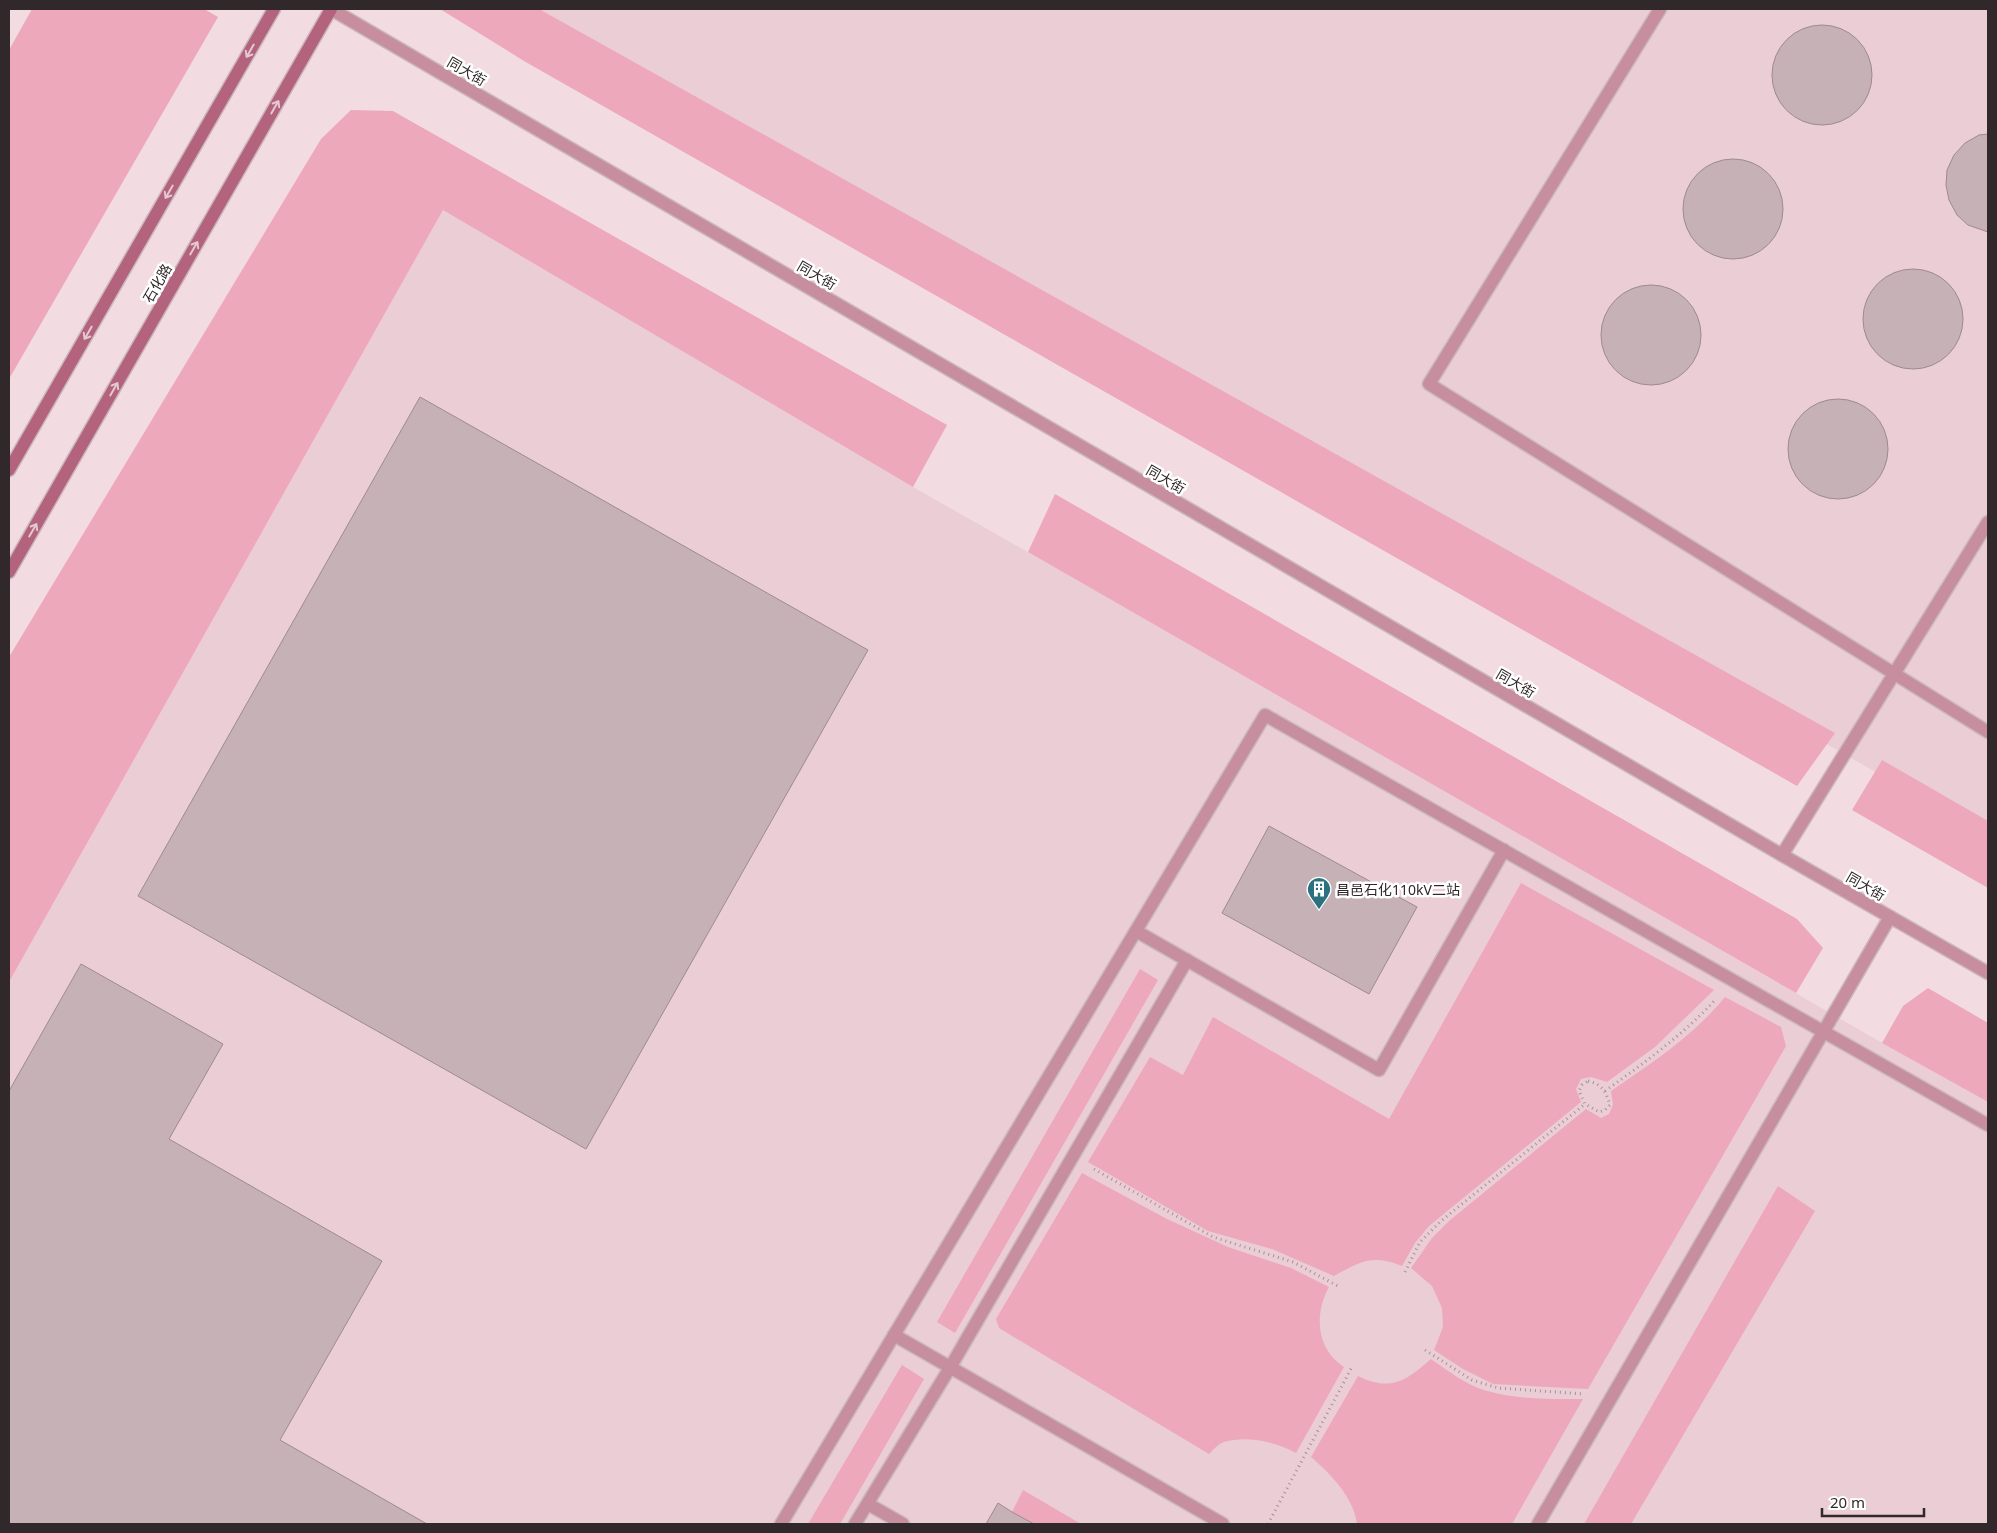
<svg xmlns="http://www.w3.org/2000/svg" width="1997" height="1533" viewBox="0 0 1997 1533" font-family="'Noto Sans','Noto Sans SC',sans-serif">
  <style>
    .built { fill: #eacdd5 }
    .green { fill: #eda8bc }
    .building { fill: #c6b1b6; stroke: #9e8a8f }
    .lines { fill: none; stroke-linecap: round; stroke-linejoin: round }
    .service-casing { stroke: #cbb8bc; stroke-width: 15 }
    .tertiary-casing { stroke: #cbb8bc; stroke-width: 15 }
    .secondary-casing { stroke: #cbb8bc; stroke-width: 15 }
    .path { stroke: #a39397; stroke-width: 3; stroke-dasharray: 1 4; stroke-linecap: butt }
    .service { stroke: #c68e9e; stroke-width: 12 }
    .tertiary { stroke: #c68e9e; stroke-width: 12 }
    .secondary { stroke: #b3637d; stroke-width: 12 }
    .oneway { stroke: #e4c8d2 }
    .labels { text-anchor: middle; dominant-baseline: central; stroke-width: 5; stroke-linejoin: round; paint-order: stroke }
    .street-label { font-size: 14px; fill: #30282a; stroke: #fff }
    .poi-label { font-size: 14px; fill: #30282a; stroke: #fff; text-anchor: start }
  </style>
  <rect width="100%" height="100%" fill="#f2dce1"/>
  <g class="built">
    <path d="M539,9h1449v827l-1450,-826z"/>
    <path d="M443,210l470,277 339,192 618,357 118,66v422h-1979v-542z"/>
  </g>
  <g class="green">
    <path d="M32,9h172l14,8 -209,362v-329z"/>
    <path d="M440,9h99l1296,724 -38,53 -1273,-725z"/>
    <path d="M351,110l42,1 554,314 -34,62 -470,-277 -434,772v-325l312,-518z"/>
    <path d="M1055,494l742,425 26,29 -27,45 -768,-441z"/>
    <path d="M1882,760l106,61v67l-136,-78z"/>
    <path d="M1521,883l193,107 -59,57 -48,35 -16,-5 -10,2 -5,10 5,13 -152,124 -14,17 -13,23c-30,-12 -41,-5 -68,10l-62,-27 -64,-18 -120,-69 62,-105 33,18 30,-58 176,102z"/>
    <path d="M1140,969l18,11 -203,353 -18,-11z"/>
    <path d="M1928,988l60,35v79l-106,-59 21,-37z"/>
    <path d="M1725,997l56,30 5,19 -198,343 -95,-5 -30,-15 -29,-19 9,-23 -1,-19 -10,-22 -21,-18 21,-30 17,-17 137,-112 15,9 8,-4 4,-9 -2,-14c41,-28 82,-55 114,-94z"/>
    <path d="M1082,1173l83,45 63,29 63,21 38,19c-15,27 -13,62 15,80l-48,86c-20,-11 -49,-18 -72,-11 -5,1 -11,8 -15,12l-210,-126 -3,-9z"/>
    <path d="M1778,1186l37,25 -184,313h-47z"/>
    <path d="M1431,1359c16,11 34,25 53,31 31,10 68,9 99,9l-71,125h-155c-3,-26 -27,-51 -46,-67l47,-81c33,16 48,5 73,-17z"/>
    <path d="M902,1365l22,14 -84,145h-32z"/>
    <path d="M1023,1490l58,34h-47l-22,-12z"/>
  </g>
  <g class="building">
    <circle cx="1822" cy="75" r="50"/>
    <path d="M1988,134v98l-20,-7 -11,-10 -8,-15 -3,-15 1,-15 7,-15 11,-12 14,-8z"/>
    <circle cx="1733" cy="209" r="50"/>
    <circle cx="1913" cy="319" r="50"/>
    <circle cx="1651" cy="335" r="50"/>
    <path d="M420,397l448,253 -282,499 -448,-253z"/>
    <circle cx="1838" cy="449" r="50"/>
    <path d="M1269,826l148,81 -48,87 -147,-81z"/>
    <path d="M81,964l142,80 -54,95 213,122 -102,179 147,84h-418v-433z"/>
    <path d="M998,1503l14,9 22,12h-48z"/>
  </g>
  <g class="lines">
    <g class="service-casing">
      <g id="service">
        <path d="M1660,9l-231,375 559,348"/>
        <path d="M1782,855l206,-333"/>
        <path d="M1136,931l243,139 125,-220"/>
        <path d="M894,1335l329,189"/>
        <path d="M868,1504l35,20"/>
        <path d="M781,1524l484,-809 723,410"/>
        <path d="M855,1524l96,-158 236,-406"/>
        <path d="M1538,1524l352,-607"/>
      </g>
    </g>
    <g class="tertiary-casing">
      <path id="tertiary" d="M331,9l1451,846 206,118"/>
    </g>
    <g class="secondary-casing">
      <g id="secondary">
        <path d="M9,470l265,-461"/>
        <path d="M9,572l322,-563"/>
      </g>
    </g>
    <g class="path">
      <path d="M1588,1081c14,3 18,11 22,24l-5,5 -6,2 -14,-8 -6,-13 3,-6z"/>
      <path d="M1605,1091c39,-28 78,-56 111,-92"/>
      <path d="M1094,1169l119,68 80,25 45,24"/>
      <path d="M1405,1272l15,-30 21,-21 144,-117"/>
      <path d="M1425,1350l47,30 26,8 86,6"/>
      <path d="M1268,1524l84,-157"/>
    </g>
    <use href="#service" class="service"/>
    <use href="#tertiary" class="tertiary"/>
    <use href="#secondary" class="secondary"/>
  </g>
  <defs><path id="oneway-shaft" d="M-6 0H5M1.5-3L5.5 0L1.5 3" fill="none" stroke-width="1.6" stroke-linecap="round" stroke-linejoin="round" transform="scale(1.25)"/></defs>
  <g class="oneway">
    <use href="#oneway-shaft" transform="translate(250 51) rotate(120)"/>
    <use href="#oneway-shaft" transform="translate(275 107) rotate(-60)"/>
    <use href="#oneway-shaft" transform="translate(169 192) rotate(120)"/>
    <use href="#oneway-shaft" transform="translate(194 248) rotate(-60)"/>
    <use href="#oneway-shaft" transform="translate(88 333) rotate(120)"/>
    <use href="#oneway-shaft" transform="translate(114 389) rotate(-60)"/>
    <use href="#oneway-shaft" transform="translate(33 530) rotate(-60)"/>
  </g>
  <defs>
    <g id="building-pin" transform="scale(1.25)"><path d="M0 17L-7.5 6A9.5 9.5 0 1 1 7.5 6Z" fill="#2c7180" stroke="#fff"/><path d="M-4-6H4V6H1V3H-1V6H-4ZM-2.5-4.3h1.7v1.8h-1.7ZM.8-4.3h1.7v1.8H.8ZM-2.5-1h1.7V.8h-1.7ZM.8-1h1.7V.8H.8Z" fill="#fff"/></g>
  </defs>
  <g fill-rule="evenodd">
    <use href="#building-pin" x="1319" y="889"/>
  </g>
  <g class="labels">
    <g class="street-label">
      <text transform="translate(467 71) rotate(30)">同大街</text>
      <text transform="translate(817 275) rotate(30)">同大街</text>
      <text transform="translate(157 283) rotate(-60)">石化路</text>
      <text transform="translate(1166 479) rotate(30)">同大街</text>
      <text transform="translate(1516 683) rotate(30)">同大街</text>
      <text transform="translate(1866 886) rotate(30)">同大街</text>
    </g>
    <g class="poi-label">
      <text x="1336" y="889">昌邑石化110kV二站</text>
    </g>
  </g>
  <rect width="1997" height="1533" fill="none" stroke="#30282a" stroke-width="20"/>
  <path d="M1822 1508v8h102v-8" fill="none" stroke="#30282a" stroke-width="2.5"/>
  <text x="1830" y="1508" font-size="15" fill="#30282a" stroke="#ffffff" stroke-width="4" paint-order="stroke">20 m</text>
</svg>
